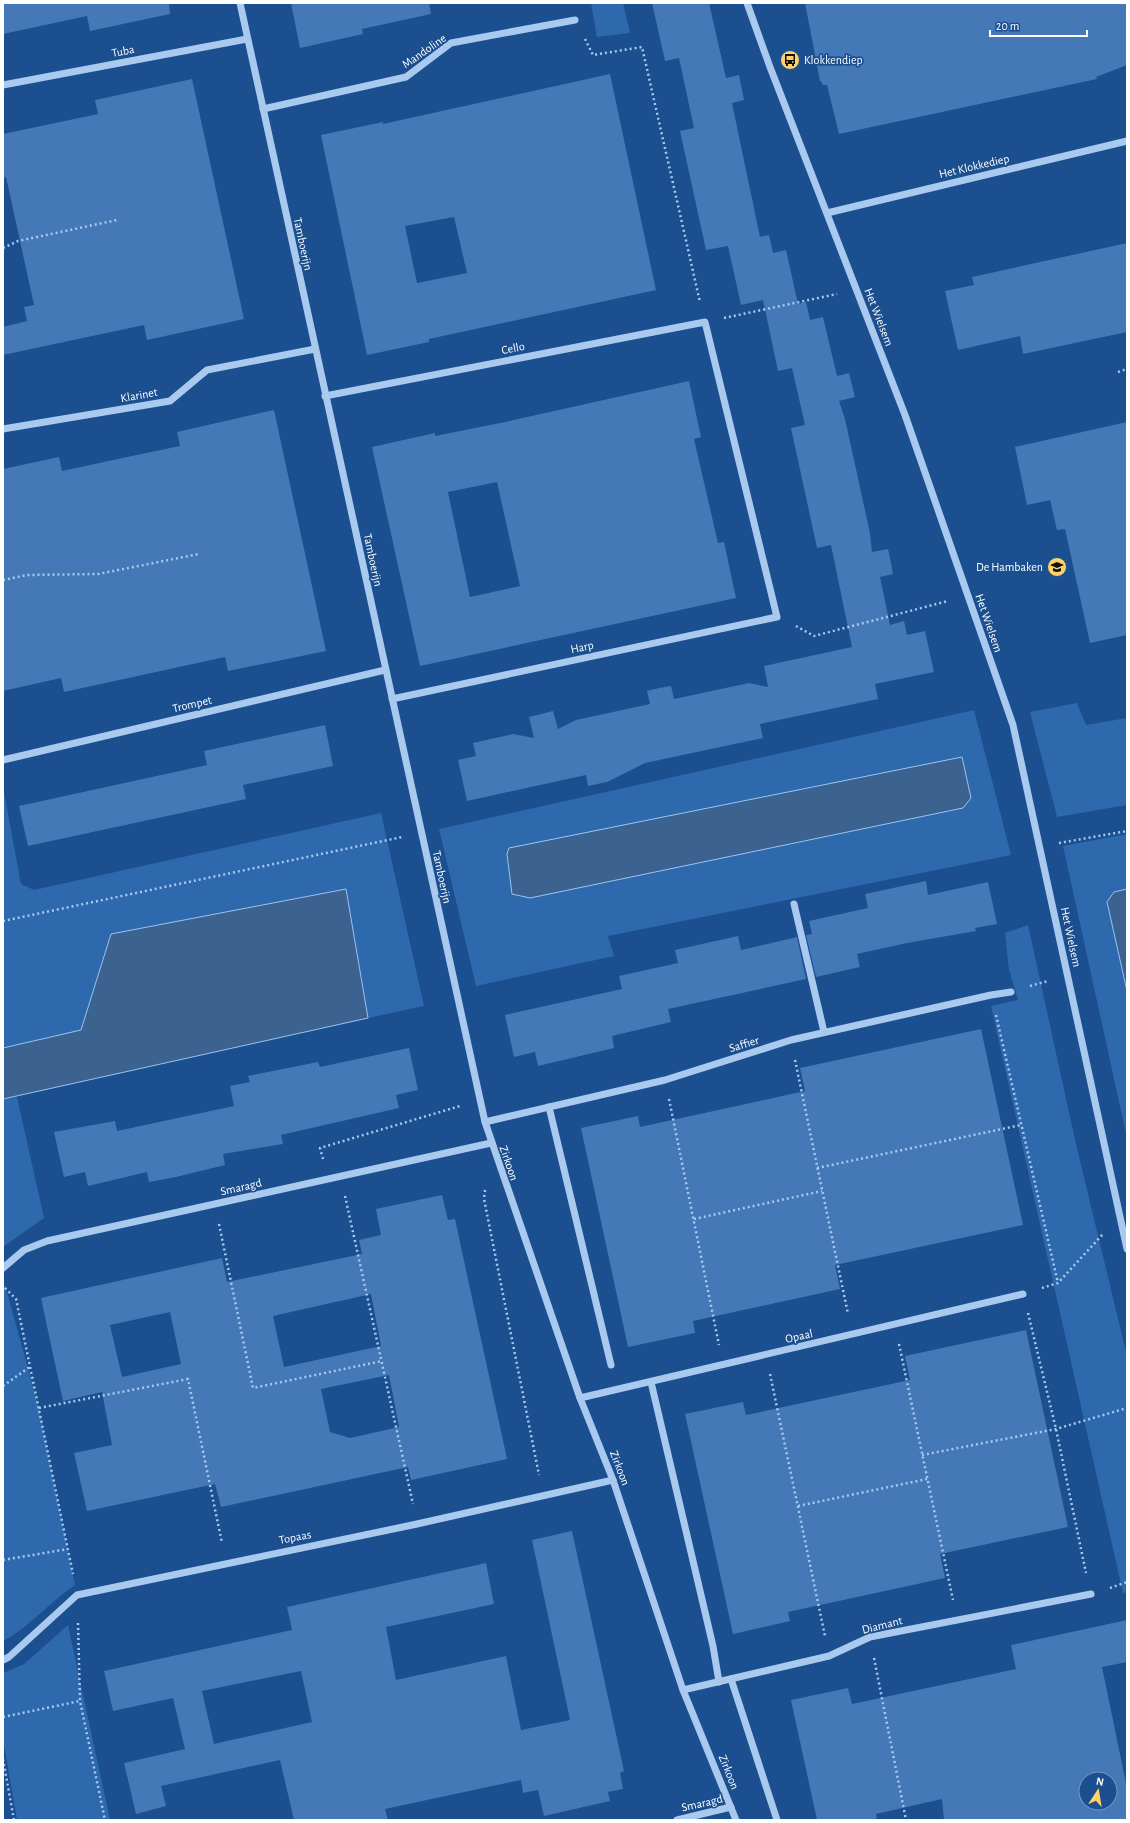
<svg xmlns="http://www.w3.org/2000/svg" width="1130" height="1823" viewBox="0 0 1130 1823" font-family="'Alegreya Sans',sans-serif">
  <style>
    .green { fill: #2e69ad }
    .water { fill: #3c6290; stroke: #9cc4f0 }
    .building { fill: #4478b7; fill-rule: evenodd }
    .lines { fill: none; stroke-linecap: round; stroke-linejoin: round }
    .path { stroke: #a9c9ee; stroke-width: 2.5; stroke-dasharray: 2 3; stroke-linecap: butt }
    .minor { stroke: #a9c9ee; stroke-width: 7 }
    .labels { text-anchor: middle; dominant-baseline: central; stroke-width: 3.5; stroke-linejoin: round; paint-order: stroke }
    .street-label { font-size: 12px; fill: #fff; stroke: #1b4f8f }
    .poi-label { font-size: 12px; fill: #fff; stroke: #1b4f8f; text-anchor: start }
  </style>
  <rect width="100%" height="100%" fill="#1b4f8f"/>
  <g class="green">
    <path d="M591,3h32l7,30 -33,4z"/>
    <path d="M1077,703l9,22 41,-7v87l-70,12 -27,-105z"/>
    <path d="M974,710l37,145 -403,81 6,20 -138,30 -37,-157z"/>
    <path d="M3,787l18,97 13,6 347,-77 43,193 -56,12 -22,-129 -235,45 -30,97 -78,17z"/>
    <path d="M1127,834v55l-13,3 -7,10 20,89v147l-64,-292z"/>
    <path d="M1028,925l48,219 51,212v236l-4,1 -132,-587 27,-6 -9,-30 -4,-37z"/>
    <path d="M17,1097l27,121 -41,29v-148z"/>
    <path d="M5,1285l34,123 36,177c-24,16 -48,44 -72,56v-354z"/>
    <path d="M68,1625l42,195h-93l-14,-81v-66l21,-9z"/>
  </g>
  <g class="water">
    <path d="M962,757l9,41 -8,10 -433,90 -18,-4 -5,-40 2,-6z"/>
    <path d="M346,889l22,129 -365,81v-51l78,-18 30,-96z"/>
    <path d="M1127,889v102l-20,-89 7,-10z"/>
  </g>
  <g class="building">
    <path d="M3,3h166l1,11 -80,17 -3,-15 -84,18z"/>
    <path d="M291,3h138l2,11 -69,15 1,5 -63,14z"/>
    <path d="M652,3h57l17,75 13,-3 5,25 -12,3 28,134 9,-2 4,18 13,-3 12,54 8,-2 4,18 13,-3 14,59 12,-3 6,24 -16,4 6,18 25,114 2,19 16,-3 3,14 2,11 -13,3 10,48 14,-4 3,14 18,-4 9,41 -59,12 3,15 -118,25 3,14 -118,25 -38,19 -19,4 -2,-11 -119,26 -9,-41 18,-4 -3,-13 40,-9 21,4 -5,-21 24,-6 5,18 18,-9 74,-16 -3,-13 12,-3 12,-2 3,13 75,-16 19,4 -4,-21 88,-19 -21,-102 -14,3 -26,-120 14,-3 -13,-57 -14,3 -15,-71 -22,5 -13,-59 -22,4 -26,-119 14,-3 -15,-70 -14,3z"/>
    <path d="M805,3h322v62l-31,12 1,2 -258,55 -12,-49h-4l-2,-4h-1z"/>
    <path d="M610,74l46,216 -227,49v3l-62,13 -46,-220 62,-13v2zM454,217l13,56 -50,10 -12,-57z"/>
    <path d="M192,79l52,240 -97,21 -3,-15 -141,30v-28l24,-6 -3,-14 10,-2 -28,-128 -3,1v-44l95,-20 -3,-14z"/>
    <path d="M1127,243v89l-104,22 -3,-18 -62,14 -13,-59 29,-6 -2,-8z"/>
    <path d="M689,381l12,56 -7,2 24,104 6,-1 12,56 -316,68 -48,-219 63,-14v3l70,-14zM497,482l23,104 -50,11 -22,-105z"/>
    <path d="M274,410l52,241 -98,20 -3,-14 -161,35 -3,-14 -58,13v-222l56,-12 3,14 84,-18 34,-7 -3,-14z"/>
    <path d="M1127,422v213l-37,8 -25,-114 -8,1 -7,-30 -23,5 -12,-58z"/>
    <path d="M325,725l8,41 -90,19 3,14 -218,47 -9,-40 188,-41 -3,-14z"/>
    <path d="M926,881l2,14 60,-13 9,42 -22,4 1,3 -69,12 -50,11 3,13 -44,10 -10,-42 6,-1 -3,-13 59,-13 -3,-14z"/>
    <path d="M738,936l3,14 56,-13 9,42 -138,30 3,13 -59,14 2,12 -76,18 -3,-14 -21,5 -9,-42 117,-26 -3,-13 59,-13 -3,-13z"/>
    <path d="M981,1029l42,196 -188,40 5,24 -147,32 2,12 -67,14 -47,-219 57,-12 2,11 165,-36 -5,-23z"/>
    <path d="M409,1048l9,42 -22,5 3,13 -118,27 2,9 -60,10 2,11 -49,12 -27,5 -2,-10 -59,14 -3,-14 -21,5 -10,-45 61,-11 2,10 117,-25 -4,-20 20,-4 -2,-6 70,-14 2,5z"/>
    <path d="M442,1195l6,25 7,-1 52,240 -96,21 -3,-13 -187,40 -6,-23 -128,27 -13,-58 38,-8 -10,-53 -39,9 -22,-103 181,-40 5,24 135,-28 -3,-14 22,-5 -5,-26zM371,1294l10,52 -97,21 -11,-51zM170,1312l11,52 -59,13 -12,-52zM389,1375l10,52 -49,11 -20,-6 -9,-43z"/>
    <path d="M1026,1330l42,197 -128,27 5,24 -157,34 2,9 -57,13 -48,-220 58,-12 3,13 164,-35 -5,-24z"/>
    <path d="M572,1531l52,240 -4,2 3,16 -15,3 2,9 -66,15 -6,-26 -15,3 -2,-13 -136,29 3,11h-94l-14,-60 -119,26 5,20 -30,8 -12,-51 61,-14 -12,-51 -60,13 -9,-40 188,-41 -5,-23 199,-44 8,41 -108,23 10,53 110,-24 15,74 49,-10 -38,-180zM301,1671l11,51 -98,22 -12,-53z"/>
    <path d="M1127,1620v42l-25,5 25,121v32h-183l-2,-21 -66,15 1,6h-60l-26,-120 57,-12 4,16 164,-35 -5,-24zM1086,1779h24v24h-24z"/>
  </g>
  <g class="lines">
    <g class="path">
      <path d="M585,39l8,16 49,-8 58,255"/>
      <path d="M3,248l15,-7 99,-21"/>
      <path d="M724,318l113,-24"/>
      <path d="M1118,372l9,-3"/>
      <path d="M3,580l24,-5 71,-1 101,-20"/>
      <path d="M796,626l18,10 134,-35"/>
      <path d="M1059,843l68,-12"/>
      <path d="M3,921l399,-84"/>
      <path d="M1030,986l18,-5"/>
      <path d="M996,1015l62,268"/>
      <path d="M795,1060l53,254"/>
      <path d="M669,1099l50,246"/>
      <path d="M323,1159l-3,-11 140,-42"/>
      <path d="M817,1168l204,-43"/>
      <path d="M485,1190l-1,9 55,276"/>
      <path d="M345,1196l68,308"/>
      <path d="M694,1219l128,-28"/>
      <path d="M219,1224l34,164 129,-27"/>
      <path d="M5,1288l11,11 57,275"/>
      <path d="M1042,1288l16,-5 45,-49"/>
      <path d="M1028,1313l28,116 30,144"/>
      <path d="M899,1344l54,256"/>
      <path d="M770,1374l55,262"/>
      <path d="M3,1386l28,-20"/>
      <path d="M39,1408l149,-29 34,164"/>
      <path d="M922,1455l134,-26 71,-21"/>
      <path d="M798,1506l129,-27"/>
      <path d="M3,1560l65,-11"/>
      <path d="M1110,1588l17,-6"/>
      <path d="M78,1623l2,78 25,119"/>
      <path d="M874,1658l32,162"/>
      <path d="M3,1717l77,-16"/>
      <path d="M3,1759l11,61"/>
    </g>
    <g class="minor">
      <path d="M240,3l245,1119 95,276 33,82 70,210 53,130"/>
      <path d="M747,3l23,64 135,348 108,310 114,524"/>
      <path d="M3,85l244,-46"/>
      <path d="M263,109l143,-32 45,-34 124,-23"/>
      <path d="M827,213l300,-72"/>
      <path d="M325,396l380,-74 72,295 -385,82"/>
      <path d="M3,429l167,-28 37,-31 108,-21"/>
      <path d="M3,760l382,-90"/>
      <path d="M794,904l30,128"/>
      <path d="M549,1107l62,258"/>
      <path d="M485,1122l180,-42 126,-40 200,-45 20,-3"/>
      <path d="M3,1268l21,-18 23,-9 444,-98"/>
      <path d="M651,1382l62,264 6,36"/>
      <path d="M580,1398l443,-104"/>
      <path d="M3,1660l6,-3 68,-62 340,-71 196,-44"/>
      <path d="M731,1679l46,141"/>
      <path d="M683,1690l146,-34 41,-19 221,-43"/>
      <path d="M677,1820l54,-13"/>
    </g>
  </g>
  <defs>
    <g id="bus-disc" transform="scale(1)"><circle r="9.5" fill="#ffd166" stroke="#1b4f8f"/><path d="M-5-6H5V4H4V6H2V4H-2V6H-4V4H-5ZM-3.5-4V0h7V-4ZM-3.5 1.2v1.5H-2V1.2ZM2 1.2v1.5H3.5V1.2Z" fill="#111"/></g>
    <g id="school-disc" transform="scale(1)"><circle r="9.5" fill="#ffd166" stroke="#1b4f8f"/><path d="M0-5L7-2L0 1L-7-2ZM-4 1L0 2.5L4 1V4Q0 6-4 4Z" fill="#111"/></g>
  </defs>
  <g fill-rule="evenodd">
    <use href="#bus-disc" x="790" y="60"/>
    <use href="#school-disc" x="1057" y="567"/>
  </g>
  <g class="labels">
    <g class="street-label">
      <text transform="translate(123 51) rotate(-11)">Tuba</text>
      <text transform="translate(424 51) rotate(-35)">Mandoline</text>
      <text transform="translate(974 166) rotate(-13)">Het Klokkediep</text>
      <text transform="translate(303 244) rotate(78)">Tamboerijn</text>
      <text transform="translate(879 317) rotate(69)">Het Wielsem</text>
      <text transform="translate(513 348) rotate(-11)">Cello</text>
      <text transform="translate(139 395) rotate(-10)">Klarinet</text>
      <text transform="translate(373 560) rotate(78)">Tamboerijn</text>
      <text transform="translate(989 623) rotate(71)">Het Wielsem</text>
      <text transform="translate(582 647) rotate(-12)">Harp</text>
      <text transform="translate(192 704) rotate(-13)">Trompet</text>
      <text transform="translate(442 877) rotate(78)">Tamboerijn</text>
      <text transform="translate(1071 937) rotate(78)">Het Wielsem</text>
      <text transform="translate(744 1044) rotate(-17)">Saffier</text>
      <text transform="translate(509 1163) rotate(71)">Zirkoon</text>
      <text transform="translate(241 1187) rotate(-13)">Smaragd</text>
      <text transform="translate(799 1336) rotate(-13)">Opaal</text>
      <text transform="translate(620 1468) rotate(69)">Zirkoon</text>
      <text transform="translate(295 1537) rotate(-11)">Topaas</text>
      <text transform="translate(882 1625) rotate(-14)">Diamant</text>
      <text transform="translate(729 1772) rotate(68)">Zirkoon</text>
      <text transform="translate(702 1803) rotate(-13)">Smaragd</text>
    </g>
    <g class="poi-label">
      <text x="804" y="60">Klokkendiep</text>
      <text x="1043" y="567" text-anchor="end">De Hambaken</text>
    </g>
  </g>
  <rect width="1130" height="1823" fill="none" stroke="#ffffff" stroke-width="8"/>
  <g transform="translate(1098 1791) rotate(12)"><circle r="19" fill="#1b4f8f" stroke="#7695bc"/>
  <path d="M0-3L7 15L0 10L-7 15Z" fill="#ffd166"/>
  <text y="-6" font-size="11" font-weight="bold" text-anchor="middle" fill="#ffffff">N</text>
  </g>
  <path d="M990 30v6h97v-6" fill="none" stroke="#ffffff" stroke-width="2"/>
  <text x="996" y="30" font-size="12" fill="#ffffff" stroke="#1b4f8f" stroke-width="3" paint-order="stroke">20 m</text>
</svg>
